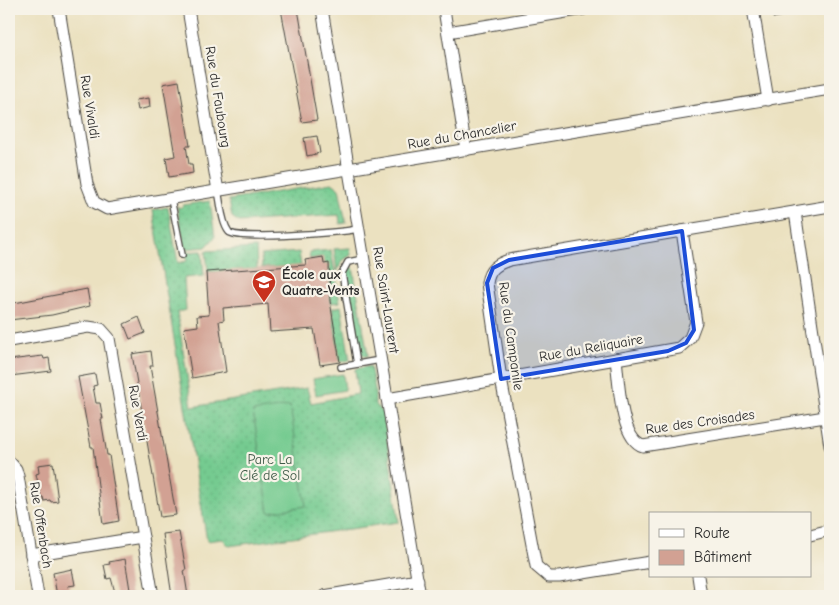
<svg xmlns="http://www.w3.org/2000/svg" width="839" height="605" viewBox="0 0 839 605" font-family="'Comic Neue',sans-serif">
  <style>
    .grass { fill: url(#grass-dots); stroke: #507b5e }
    .garden { fill: #74cb90; stroke: #507b5e }
    .building { fill: #d2a193 }
    .lines { fill: none; stroke-linecap: round; stroke-linejoin: round }
    .service-casing { stroke: #484641; stroke-width: 8 }
    .minor-casing { stroke: #484641; stroke-width: 13 }
    .service { stroke: #fff; stroke-width: 5.5 }
    .minor { stroke: #fff; stroke-width: 11 }
    .marked { fill: #1d4ed8; fill-opacity: 0.2; stroke: #1d4ed8; stroke-width: 4; stroke-linejoin: round }
    .labels { text-anchor: middle; dominant-baseline: central; stroke-width: 4.5; stroke-linejoin: round; paint-order: stroke }
    .street-label { font-size: 14px; fill: #2b2b2b; stroke: #f7f3e8 }
    .poi-label { font-size: 14px; font-weight: bold; fill: #2b2b2b; stroke: #f7f3e8; text-anchor: start }
    .park-label { font-size: 14px; fill: #415b49; stroke: #f7f3e8 }
  </style>
  <defs>
    <pattern id="grass-dots" width="8" height="8" patternUnits="userSpaceOnUse" patternTransform="scale(1.25)"><rect width="8" height="8" fill="#74cb90"/><path d="M2 2h.1M6 6h.1" fill="none" stroke="#65ae7c" stroke-width="1.8" stroke-linecap="round"/></pattern>
  </defs>
  <rect width="100%" height="100%" fill="#f7f3e8"/>
  <filter id="ink" filterUnits="userSpaceOnUse"><feTurbulence type="fractalNoise" baseFrequency=".02" numOctaves="2"/><feDisplacementMap in="SourceGraphic" scale="10" xChannelSelector="R" yChannelSelector="G"/><feConvolveMatrix kernelMatrix="1 2 1 2 8 2 1 2 1" color-interpolation-filters="sRGB"/></filter>
  <filter id="wash" filterUnits="userSpaceOnUse"><feTurbulence type="fractalNoise" baseFrequency=".0096" numOctaves="4" result="noise"/><feDisplacementMap in="SourceGraphic" scale="20" xChannelSelector="R" yChannelSelector="G"/><feGaussianBlur stdDeviation="1.12" result="paint"/><feColorMatrix in="noise" values="0 0 0 0 0 0 0 0 0 0 0 0 0 0 0 0 0 1.4 0 .05"/><feComposite in="paint" operator="in"/></filter>
  <g filter="url(#wash)">
    <rect width="100%" height="100%" fill="#ebe1c0"/>
    <g class="grass">
      <path d="M332,183l7,5 7,35 -6,1 -1,-9 -100,7 -7,-5 -3,-17z"/>
      <path d="M210,201l5,36 -9,10 -21,2 -8,-43 3,2 3,-3z"/>
      <path d="M168,207l10,56 9,-2 -2,-9 17,-1 2,25 -20,2 2,32 -9,2 15,95 115,-19 4,15 47,-9 -3,-25 15,-3 5,23v16l8,7 16,110 -170,24 -6,-7 -16,2 -54,-331z"/>
      <path d="M256,248l1,21 -49,3 -2,-21z"/>
      <path d="M350,248l1,7 -9,6 -5,11 -3,-23z"/>
      <path d="M331,250l9,52 -9,1 -2,-39h-6l-1,-7 -12,2 -1,-7z"/>
      <path d="M299,252l2,14 -39,2 -1,-13z"/>
      <path d="M353,267l15,89h-4l-4,-4 -14,-79 3,-5z"/>
      <path d="M341,306l9,54 -10,2 -8,-54z"/>
    </g>
    <g class="garden">
      <path d="M343,374l2,16 -29,5 -3,-16z"/>
      <path d="M290,406l16,100 -37,6 -16,-100z"/>
    </g>
    <g id="blocks">
      <g class="building">
        <path d="M281,9h17l19,111 -15,2z"/>
        <path d="M772,9h27v4l-26,5z"/>
        <path d="M179,81l11,65h-4l3,18h3l1,9 -24,4 -3,-19 9,-2 -12,-72z"/>
        <path d="M149,98l1,9 -12,3 -2,-10z"/>
        <path d="M317,136l3,17 -13,3 -3,-18z"/>
        <path d="M323,257l1,7 5,-1 1,38 10,61 -20,3 -6,-36 -44,3 -2,-28 -45,4 1,12 -5,1 7,51 -34,6 -8,-50 14,-2 -1,-10 12,-1 -3,-43 100,-7 -1,-5z"/>
        <path d="M87,289l3,17 -38,9 -43,5v-16z"/>
        <path d="M139,317l6,16 -15,6 -6,-15z"/>
        <path d="M151,351l2,15h-3l26,149 -16,2 -28,-163z"/>
        <path d="M43,356l1,3 5,-1 2,13 -41,5 -1,-16z"/>
        <path d="M95,374l2,11 -4,1 3,17h4l3,16h-2l6,36h2l10,66 -16,3 -10,-77h-2l-13,-70z"/>
        <path d="M53,463l5,38 -7,1 -1,-2 -6,1 -1,-4h-2l-5,-23 3,-1 -1,-8z"/>
        <path d="M179,532l7,38h-2l4,26h-16l-2,-13 -7,-49z"/>
        <path d="M125,559l6,37h-15l-5,-18 -4,1 -3,-14 6,-1 -1,-2z"/>
        <path d="M72,569l3,16 -7,1 2,10h-13l-4,-23z"/>
      </g>
    </g>
  </g>
  <g filter="url(#ink)">
    <use href="#blocks" fill-opacity="0" stroke="#484641" stroke-width="1"/>
    <g class="lines">
      <g class="service-casing">
        <g id="service">
          <path d="M218,191c3,11 3,31 11,41 8,9 113,0 130,-3"/>
          <path d="M171,199l11,56"/>
          <path d="M357,364l-15,-91 6,-11 16,-3"/>
          <path d="M341,367l39,-7"/>
        </g>
      </g>
      <g class="minor-casing">
        <g id="minor">
          <path d="M59,9l28,175 7,18 13,7 723,-120"/>
          <path d="M188,9l30,182"/>
          <path d="M322,9l98,587"/>
          <path d="M444,9l22,141"/>
          <path d="M753,9l15,91"/>
          <path d="M448,32l136,-23"/>
          <path d="M795,212l35,234"/>
          <path d="M9,341l79,-14 13,2 8,9 44,258"/>
          <path d="M616,359c3,22 4,80 27,87l182,-29"/>
          <path d="M387,399l292,-51 11,-10 6,-16 -14,-91"/>
          <path d="M9,461l7,8 2,7 20,120"/>
          <path d="M810,535l20,-5"/>
          <path d="M31,555l112,-18"/>
          <path d="M650,562l-91,15h-10l-13,-11 -35,-187 -14,-96c2,-14 10,-19 22,-23l321,-54"/>
          <path d="M698,576l3,20"/>
          <path d="M324,596l94,-16"/>
        </g>
      </g>
      <use href="#service" class="service"/>
      <use href="#minor" class="minor"/>
    </g>
  </g>
  <path class="marked" d="M682,231l12,99 -8,13 -18,8 -167,28 -14,-96 6,-15 16,-8z"/>
  <defs>
    <g id="school-pin" transform="scale(1.25)"><path d="M0 17L-7.5 6A9.5 9.5 0 1 1 7.5 6Z" fill="#c8321e" stroke="#f7f3e8"/><path d="M0-5L7-2L0 1L-7-2ZM-4 1L0 2.5L4 1V4Q0 6-4 4Z" fill="#fff"/></g>
  </defs>
  <g fill-rule="evenodd">
    <use href="#school-pin" x="264" y="282"/>
  </g>
  <g class="labels">
    <g class="street-label">
      <text transform="translate(218 97) rotate(81)">Rue du Faubourg</text>
      <text transform="translate(90 107) rotate(81)">Rue Vivaldi</text>
      <text transform="translate(462 135) rotate(-10)">Rue du Chancelier</text>
      <text transform="translate(386 300) rotate(81)">Rue Saint-Laurent</text>
      <text transform="translate(511 336) rotate(82)">Rue du Campanile</text>
      <text transform="translate(591 348) rotate(-10)">Rue du Reliquaire</text>
      <text transform="translate(138 413) rotate(80)">Rue Verdi</text>
      <text transform="translate(700 422) rotate(-8)">Rue des Croisades</text>
      <text transform="translate(41 525) rotate(81)">Rue Offenbach</text>
    </g>
    <g class="poi-label">
      <text x="282" y="274">École aux<tspan x="282" dy="16">Quatre-Vents</tspan></text>
    </g>
    <g class="park-label">
      <text x="270" y="459">Parc La<tspan x="270" dy="16">Clé de Sol</tspan></text>
    </g>
  </g>
  <rect width="839" height="605" fill="none" stroke="#f7f3e8" stroke-width="30"/>
  <rect x="649" y="512" width="162" height="65" fill="#f7f3e8" stroke="#a5a39c"/>
  <rect x="659" y="529" width="25" height="8" fill="#ffffff" stroke="#a5a39c"/>
  <text x="694" y="538" font-size="15" fill="#2b2b2b">Route</text>
  <rect x="659" y="550" width="25" height="15" fill="#d2a193" stroke="#a5a39c"/>
  <text x="694" y="562" font-size="15" fill="#2b2b2b">Bâtiment</text>
</svg>
